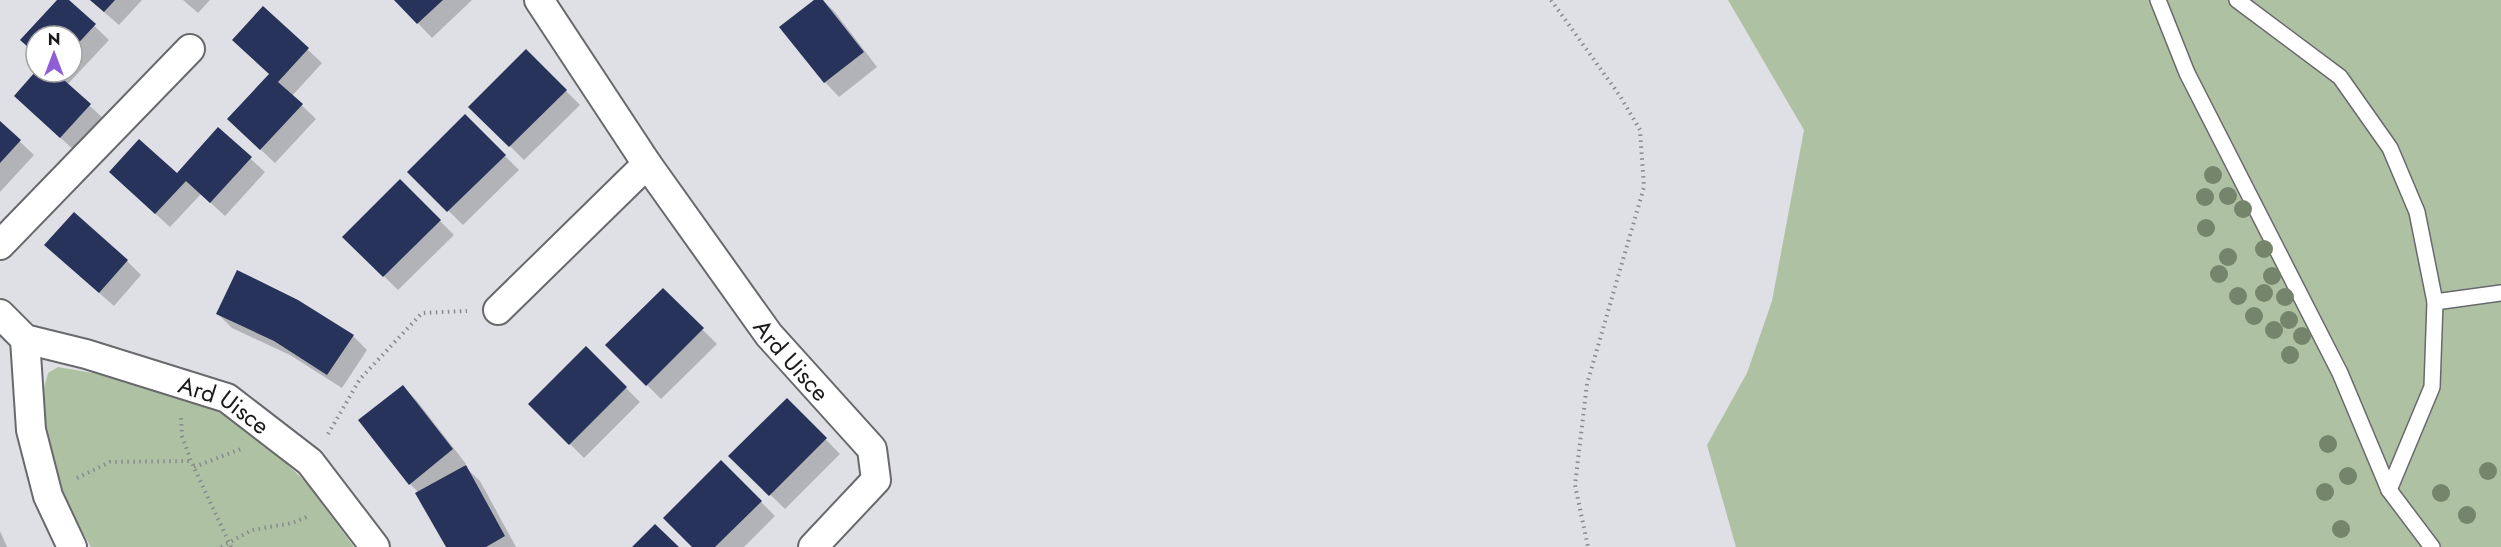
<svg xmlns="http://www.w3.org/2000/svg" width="2501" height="547" viewBox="0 0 2501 547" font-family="Jost,sans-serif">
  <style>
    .green { fill: #aec2a3 }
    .shadow { fill: #0003 }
    .building { fill: #27335b }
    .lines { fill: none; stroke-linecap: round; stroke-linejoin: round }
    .service-casing { stroke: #68696d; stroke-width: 18 }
    .minor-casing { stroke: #68696d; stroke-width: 32 }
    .path { stroke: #898a8e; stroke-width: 4; stroke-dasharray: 1.5 4.5; stroke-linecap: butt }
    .service { stroke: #fff; stroke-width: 15 }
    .minor { stroke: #fff; stroke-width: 28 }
    .tree { fill: #75856b }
    .labels { text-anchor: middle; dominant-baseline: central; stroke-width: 6; stroke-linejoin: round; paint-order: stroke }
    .street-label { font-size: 24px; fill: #191a1c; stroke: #fff }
  </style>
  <rect width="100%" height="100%" fill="#dee0e5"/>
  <g class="green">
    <path d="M1728,0h773v547h-765l-29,-102 40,-72 25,-72 32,-171z"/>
    <path d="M58,367l63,11 98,34 45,31 42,39 48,65h-263c-25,-43 -49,-95 -49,-146 0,-9 4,-19 6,-28z"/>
  </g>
  <g class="shadow">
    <path d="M59,0h8l42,40 -42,45 37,34 -29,32 -45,-41 7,-38h35v-36h-36v17l-14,-13z"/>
    <path d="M90,0h52l-23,25z"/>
    <path d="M183,0h27l-12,13z"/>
    <path d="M396,0h76l-40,38z"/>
    <path d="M816,0h6l12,11 43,56 -38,30 -14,-15 -43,-55z"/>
    <path d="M263,8l59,55 -30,33 24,23 -41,44 -32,-30 28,-59z"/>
    <path d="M526,51l54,54 -56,55 -54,-53z"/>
    <path d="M465,116l54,54 -56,55 -54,-53z"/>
    <path d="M0,123l34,32 -34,37z"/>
    <path d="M218,129l47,43 -40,44 -24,-22 -31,33 -45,-41 52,-11z"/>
    <path d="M400,181l54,54 -56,55 -54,-53z"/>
    <path d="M61,259l66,2 14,14 -27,31z"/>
    <path d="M663,290l54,54 -56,55 -54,-54z"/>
    <path d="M218,314l135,22 14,14 -25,38 -52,-33 -58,-27z"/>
    <path d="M586,348l54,54 -56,56 -54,-54z"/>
    <path d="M403,387l14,14 49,63 -2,2 16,15 36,66h-69l-28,-54 -9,-9z"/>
    <path d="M787,400l53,54 -55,55 -54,-53z"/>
    <path d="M721,462l54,54 -31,31h-50z"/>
    <path d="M0,531l7,16h-7z"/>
  </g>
  <g class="building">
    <path d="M57,0h12l27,24 -24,26v-14h-36v18l-16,-14z"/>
    <path d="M90,0h25l-11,12z"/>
    <path d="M394,0h49l-26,24z"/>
    <path d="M814,0h9l41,52 -40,31 -45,-56z"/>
    <path d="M263,6l46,42 -31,34 25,22 -43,46 -33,-31 42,-45 -37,-34z"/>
    <path d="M526,49l41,41 -58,57 -41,-40z"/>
    <path d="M35,72h20l36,32 -31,34 -46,-42z"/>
    <path d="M465,114l41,41 -59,57 -40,-40z"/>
    <path d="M0,121l21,19 -21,23z"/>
    <path d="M218,127l34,30 -42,46 -24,-22 -31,33 -46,-42 30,-33 38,34z"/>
    <path d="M400,179l41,41 -58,57 -41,-40z"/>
    <path d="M74,212l54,48 -29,33 -55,-48z"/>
    <path d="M237,270l61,30 56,35 -27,40 -53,-34 -58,-27z"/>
    <path d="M663,288l41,40 -58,58 -41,-41z"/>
    <path d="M586,346l41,41 -58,58 -41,-41z"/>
    <path d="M403,385l50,64 -44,36 -51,-65z"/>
    <path d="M787,398l40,40 -58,58 -41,-40z"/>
    <path d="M721,460l41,41 -47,46h-23l-29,-29z"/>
    <path d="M466,465l39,71 -19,11h-40l-31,-54z"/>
    <path d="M655,524l24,23h-47z"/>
  </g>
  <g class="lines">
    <g class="service-casing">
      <g id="service">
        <path d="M2158,0l29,73 153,300 49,117 43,57"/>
        <path d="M2237,0l103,77 50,71 27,64 18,90 -3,85 -43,103"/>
        <path d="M2435,302l66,-9"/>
      </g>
    </g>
    <g class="minor-casing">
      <g id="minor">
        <path id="s1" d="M539,0l108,164 122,171 103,114 4,31 -63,67"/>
        <path d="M0,245l190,-196"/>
        <path d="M498,310l149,-146"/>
        <path id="s2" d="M0,314l25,25 61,15 141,44 83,64 65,85"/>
        <path d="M25,339l6,91 17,66 24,51"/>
      </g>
    </g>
    <g class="path">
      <path d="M1551,0l69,96 20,34 4,57 -57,197 -12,101 13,62"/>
      <path d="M181,418l1,18 9,25 40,86"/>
      <path d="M328,434l32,-55 62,-66 45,-2"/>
      <path d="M194,467l47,-18"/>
      <path d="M77,478l33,-16 81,-1"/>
      <path d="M221,547l31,-17 40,-7 17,-7"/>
    </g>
    <use href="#service" class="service"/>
    <use href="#minor" class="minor"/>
  </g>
  <g class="tree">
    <circle cx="2213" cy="175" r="9"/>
    <circle cx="2228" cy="196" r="9"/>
    <circle cx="2205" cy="197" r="9"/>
    <circle cx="2243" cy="209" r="9"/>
    <circle cx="2206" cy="228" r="9"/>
    <circle cx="2264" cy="249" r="9"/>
    <circle cx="2228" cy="257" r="9"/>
    <circle cx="2219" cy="274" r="9"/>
    <circle cx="2272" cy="276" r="9"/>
    <circle cx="2264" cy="293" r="9"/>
    <circle cx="2238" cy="296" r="9"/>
    <circle cx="2285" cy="297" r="9"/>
    <circle cx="2254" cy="316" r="9"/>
    <circle cx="2289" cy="320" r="9"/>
    <circle cx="2274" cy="330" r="9"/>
    <circle cx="2302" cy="336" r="9"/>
    <circle cx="2290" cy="355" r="9"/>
    <circle cx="2328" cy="444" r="9"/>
    <circle cx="2488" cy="471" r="9"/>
    <circle cx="2348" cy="476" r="9"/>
    <circle cx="2325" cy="492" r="9"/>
    <circle cx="2441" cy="493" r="9"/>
    <circle cx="2467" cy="515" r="9"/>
    <circle cx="2341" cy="529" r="9"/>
  </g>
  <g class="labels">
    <g class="street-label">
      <text stroke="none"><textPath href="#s1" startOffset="440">Ard Uisce</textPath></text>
      <text stroke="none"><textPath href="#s2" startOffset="246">Ard Uisce</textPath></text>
    </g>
  </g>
  <g transform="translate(54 54)"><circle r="28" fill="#ffffff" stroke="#a3a3a4" stroke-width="1.5"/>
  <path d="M0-4.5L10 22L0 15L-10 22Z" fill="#8f5ed7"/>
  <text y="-9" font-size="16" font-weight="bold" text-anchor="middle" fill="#191a1c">N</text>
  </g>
</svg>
